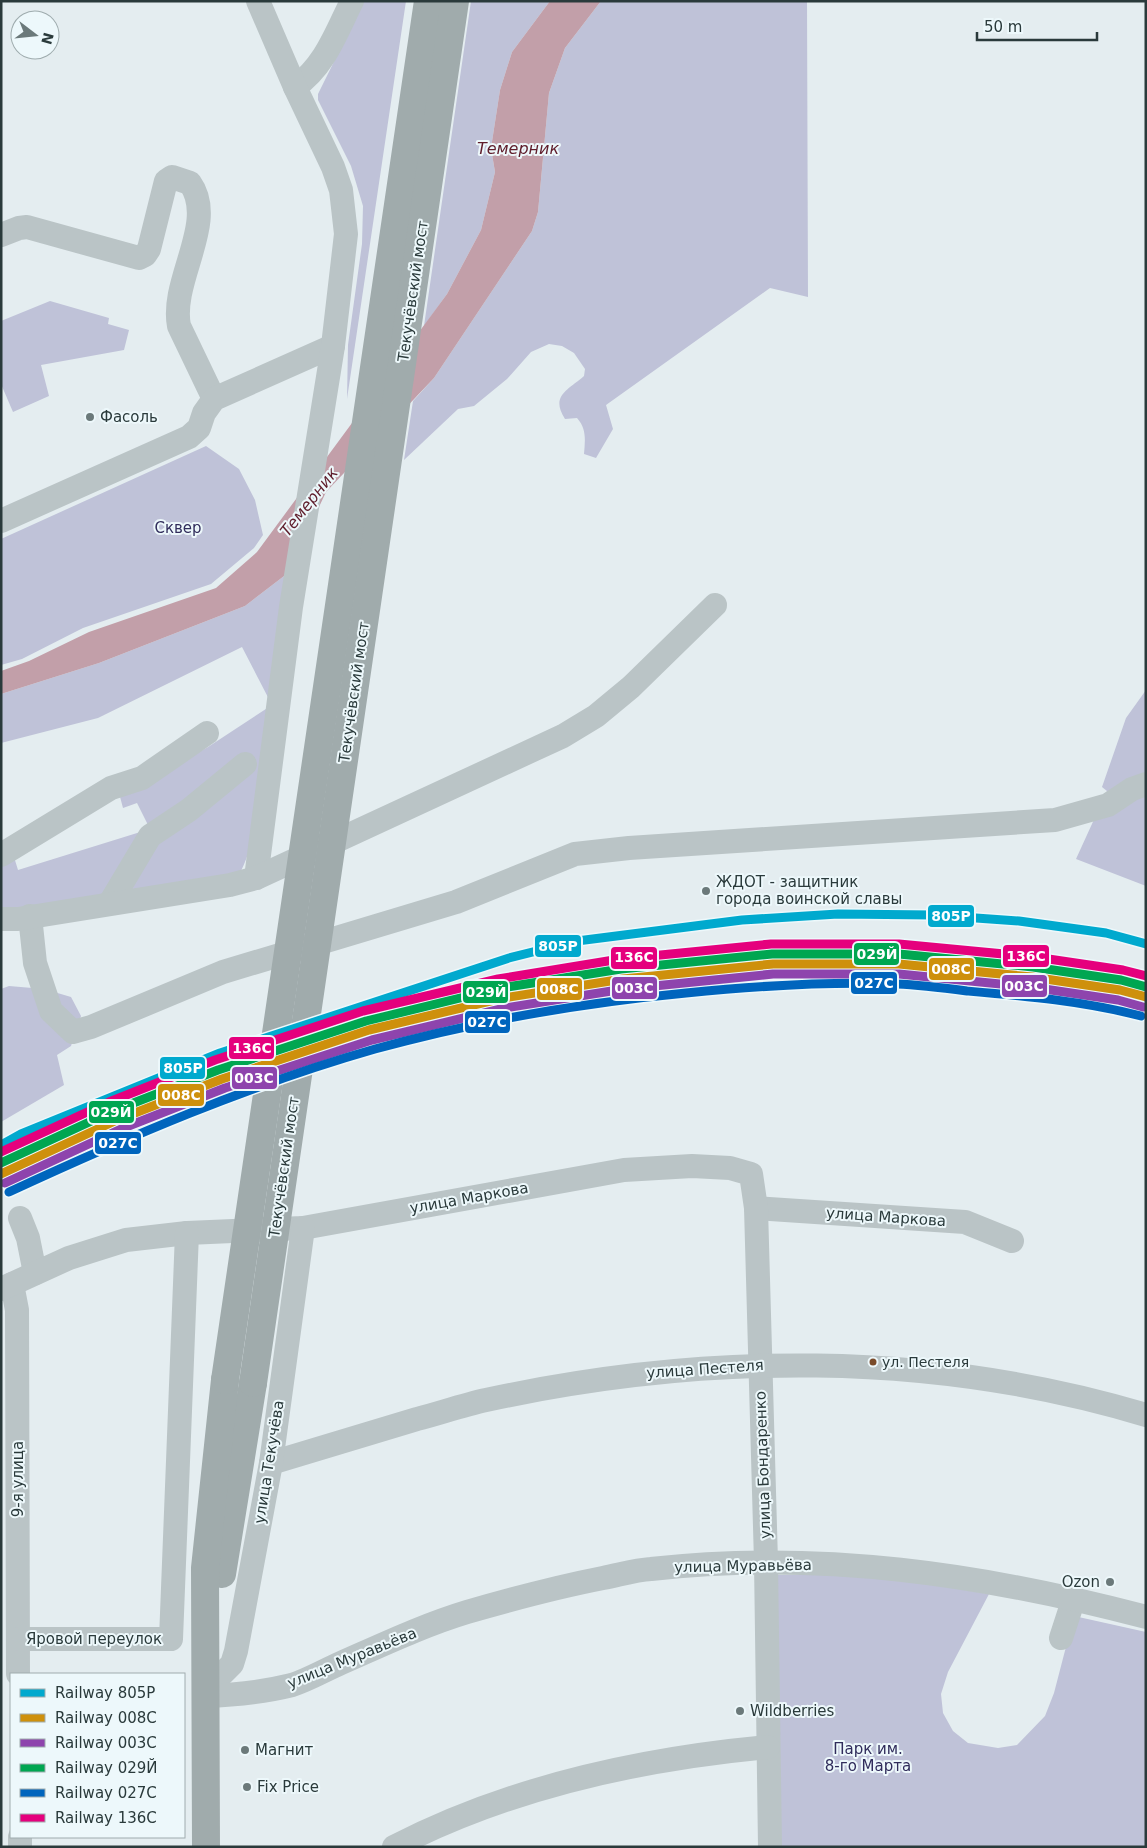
<svg xmlns="http://www.w3.org/2000/svg" width="1147" height="1848" viewBox="0 0 1147 1848" font-family="'DejaVu Sans',sans-serif">
  <style>
    .green { fill: #bfc2d8 }
    .water { fill: #c29fa9 }
    .lines { fill: none; stroke-linecap: round; stroke-linejoin: round }
    .minor { stroke: #bac4c6; stroke-width: 24 }
    .major { stroke: #a0abac; stroke-width: 28 }
    .major-bridge { stroke: #a0abac; stroke-width: 28 }
    .rail-1-casing { stroke: #edf8fb; stroke-width: 12 }
    .rail-2-casing { stroke: #edf8fb; stroke-width: 12 }
    .rail-3-casing { stroke: #edf8fb; stroke-width: 12 }
    .rail-4-casing { stroke: #edf8fb; stroke-width: 12 }
    .rail-5-casing { stroke: #edf8fb; stroke-width: 12 }
    .rail-6-casing { stroke: #edf8fb; stroke-width: 12 }
    .rail-1 { stroke: #00a9ce; stroke-width: 9 }
    .rail-2 { stroke: #ce900c; stroke-width: 9 }
    .rail-3 { stroke: #8e44ad; stroke-width: 9 }
    .rail-4 { stroke: #00a651; stroke-width: 9 }
    .rail-5 { stroke: #0065bd; stroke-width: 9 }
    .rail-6 { stroke: #e5007d; stroke-width: 9 }
    .poi-dot { fill: #6b797a; stroke: #edf8fb; stroke-width: 2 }
    .bus-dot { fill: #7a4b2a; stroke: #edf8fb; stroke-width: 2 }
    .labels { text-anchor: middle; dominant-baseline: central; stroke-width: 4; stroke-linejoin: round; paint-order: stroke }
    .bus-label { font-size: 14px; fill: #2a3a3b; stroke: #edf8fb; text-anchor: start }
    .street-label { font-size: 15px; fill: #2a3a3b; stroke: #edf8fb }
    .poi-label { font-size: 15px; fill: #2a3a3b; stroke: #edf8fb; text-anchor: start }
    .park-label { font-size: 15px; fill: #302c5b; stroke: #edf8fb }
    .water-label { font-size: 16px; font-style: italic; fill: #5f1d2b; stroke: #edf8fb }
    .line-badge { stroke: #edf8fb; stroke-width: 2 }
    .badge-label { font-size: 14px; text-anchor: middle; font-weight: bold; fill: #fff }
  </style>
  <rect width="100%" height="100%" fill="#e4edf0"/>
  <g class="green">
    <path d="M364,1h42l-59,398 1,-54 14,-101 1,-38 -12,-40 -33,-66v-6z"/>
    <path d="M471,1h79l-38,51 -12,38 -9,58 4,24 -14,58 -34,64 -23,32z"/>
    <path d="M601,1h206l1,296 -38,-9 -164,117 7,24 -17,29 -12,-4c1,-13 3,-25 -7,-36l-12,1c-15,-23 3,-29 19,-43l1,-7 -11,-16 -12,-7 -13,-2 -18,8 -24,27 -33,27 -16,3 -54,51 9,-59 21,-23 98,-147 6,-19 11,-119 16,-45z"/>
    <path d="M50,301l59,17 -1,6 21,6 -5,20 -83,15 8,31 -36,16 -12,-28v-63z"/>
    <path d="M206,446l33,23 16,31 8,35 -9,13 -43,36 -128,44 -61,31 -21,6v-126z"/>
    <path d="M288,573c-8,63 -15,126 -23,190 -5,35 -8,75 -24,108 -18,12 -58,13 -79,17 -45,7 -117,25 -161,20v-41l13,-10 4,13 132,-41 -13,-26 -14,5 -4,-15 15,-4 74,-42 64,-42 -30,-58 -144,71 -97,25v-49l98,-31 146,-57z"/>
    <path d="M1146,690v196l-70,-27 31,-68 -5,-4 24,-69z"/>
    <path d="M9,986l35,3 27,8 10,19 -10,30 -14,9 7,30 -63,37v-133z"/>
    <path d="M774,1575h100l115,19 -41,78 -7,22 2,19 10,18 15,12 30,5 19,-3 28,-29 9,-23 20,-77 72,16v215h-365z"/>
  </g>
  <path class="water" d="M550,1h51l-36,47 -16,45 -11,119 -6,19 -98,147 -108,114 -38,81 -43,33 -146,57 -98,31v-23l28,-10 60,-29 127,-44 41,-36 190,-258 34,-64 14,-58 -4,-24 9,-58 12,-38z"/>
  <g class="lines">
    <g class="minor">
      <path d="M295,87c30,-21 41,-54 57,-86"/>
      <path d="M1,235l18,-7 8,-1 112,31 6,-3 4,-6 17,-68 6,-4 18,6c28,39 -20,97 -11,143l35,73"/>
      <path d="M1,521l188,-84 10,-9 5,-15 10,-14 119,-53"/>
      <path d="M1,855l110,-67 31,-10 65,-45"/>
      <path d="M256,878l35,-271 42,-261 13,-112 -5,-44 -8,-23 -38,-80 -37,-86"/>
      <path d="M110,903l40,-67 39,-26 56,-46"/>
      <path d="M30,916l5,47 16,48 22,21 18,-5 132,-55 233,-70 119,-48 54,-6 426,-28 53,-15 24,-16 14,-5"/>
      <path d="M1,919h17l212,-34 26,-7 307,-142 33,-20 35,-29 84,-82"/>
      <path d="M756,1208l209,14 47,19"/>
      <path d="M20,1218l8,20 7,35"/>
      <path d="M12,1284l5,26 1,364"/>
      <path d="M1,1289l68,-31 57,-18 61,-7 116,-5 321,-58 68,-4 38,2 21,6 5,34 10,354 4,285"/>
      <path d="M271,1463c49,-15 97,-29 146,-44 23,-6 46,-14 69,-19 218,-47 444,-50 660,15"/>
      <path d="M1061,1638l13,-40"/>
      <path d="M18,1639h153l16,-406"/>
      <path d="M206,1668l15,7 11,-11 4,-13 35,-188 32,-235"/>
      <path d="M205,1696c29,-1 59,-4 87,-11 16,-5 33,-15 49,-22 41,-18 83,-38 126,-51 45,-13 90,-25 136,-34 16,-3 32,-8 48,-9 168,-19 332,5 495,48"/>
      <path d="M20,1837v10"/>
      <path d="M394,1847c116,-60 244,-88 374,-100"/>
    </g>
    <g class="major">
      <path d="M222,1574l31,-191"/>
      <path d="M206,1847l-1,-279 20,-188"/>
    </g>
    <g class="major-bridge">
      <path d="M225,1380l203,-1379"/>
      <path d="M253,1383l202,-1382"/>
    </g>
    <g class="rail-1-casing">
      <path id="rail-1" d="M1,1145l20,-11 199,-81 289,-95 68,-17 165,-21 96,-6 96,1 85,6 87,12 40,11"/>
    </g>
    <g class="rail-2-casing">
      <path id="rail-2" d="M1,1174l116,-54 105,-41 147,-49 134,-32 120,-19 150,-15h126l133,13 88,13 26,7"/>
    </g>
    <g class="rail-3-casing">
      <path id="rail-3" d="M5,1183l116,-54 104,-41 147,-48 133,-32 119,-19 149,-15h126l132,13 87,13 25,7"/>
    </g>
    <g class="rail-4-casing">
      <path id="rail-4" d="M1,1163l112,-52 105,-41 148,-49 135,-33 120,-19 151,-15h127l134,13 88,13 25,7"/>
    </g>
    <g class="rail-5-casing">
      <path id="rail-5" d="M9,1192c119,-55 240,-107 366,-143 102,-28 206,-46 311,-56 70,-7 140,-12 211,-9 23,1 47,4 70,7 58,5 117,10 174,25"/>
    </g>
    <g class="rail-6-casing">
      <path id="rail-6" d="M1,1152l108,-50 106,-42 148,-49 135,-32 122,-20 151,-15h128l136,13 88,13 23,6"/>
    </g>
    <use href="#rail-1" class="rail-1"/>
    <use href="#rail-2" class="rail-2"/>
    <use href="#rail-3" class="rail-3"/>
    <use href="#rail-4" class="rail-4"/>
    <use href="#rail-5" class="rail-5"/>
    <use href="#rail-6" class="rail-6"/>
  </g>
  <g class="poi-dot">
    <circle cx="90" cy="417" r="5"/>
    <circle cx="706" cy="891" r="5"/>
    <circle cx="1110" cy="1582" r="5"/>
    <circle cx="740" cy="1711" r="5"/>
    <circle cx="245" cy="1750" r="5"/>
    <circle cx="247" cy="1787" r="5"/>
  </g>
  <circle class="bus-dot" cx="873" cy="1362" r="4.5"/>
  <g class="labels">
    <g class="bus-label">
      <text x="882" y="1362">ул. Пестеля</text>
    </g>
    <g class="street-label">
      <text transform="translate(413 291) rotate(-82)">Текучёвский мост</text>
      <text transform="translate(354 692) rotate(-82)">Текучёвский мост</text>
      <text transform="translate(284 1167) rotate(-82)">Текучёвский мост</text>
      <text transform="translate(469 1198) rotate(-10)">улица Маркова</text>
      <text transform="translate(886 1217) rotate(4)">улица Маркова</text>
      <text transform="translate(705 1369) rotate(-4)">улица Пестеля</text>
      <text transform="translate(269 1462) rotate(-81)">улица Текучёва</text>
      <text transform="translate(763 1465) rotate(-92)">улица Бондаренко</text>
      <text transform="translate(18 1479) rotate(-90)">9-я улица</text>
      <text transform="translate(743 1566) rotate(-1)">улица Муравьёва</text>
      <text x="94" y="1639">Яровой переулок</text>
      <text transform="translate(352 1658) rotate(-22)">улица Муравьёва</text>
    </g>
    <g class="poi-label">
      <text x="100" y="417">Фасоль</text>
      <text x="716" y="882">ЖДОТ - защитник<tspan x="716" dy="17">города воинской славы</tspan></text>
      <text x="1100" y="1582" text-anchor="end">Ozon</text>
      <text x="750" y="1711">Wildberries</text>
      <text x="255" y="1750">Магнит</text>
      <text x="257" y="1787">Fix Price</text>
    </g>
    <g class="park-label">
      <text x="178" y="528">Сквер</text>
      <text x="868" y="1749">Парк им.<tspan x="868" dy="17">8-го Марта</tspan></text>
    </g>
    <g class="water-label">
      <text x="518" y="148">Темерник</text>
      <text transform="translate(309 502) rotate(-52)">Темерник</text>
    </g>
  </g>
  <g class="line-badge">
    <rect x="927" y="904" width="48" height="24" rx="5" fill="#00a9ce"/>
    <rect x="534" y="934" width="48" height="24" rx="5" fill="#00a9ce"/>
    <rect x="853" y="942" width="47" height="24" rx="5" fill="#00a651"/>
    <rect x="1002" y="944" width="48" height="24" rx="5" fill="#e5007d"/>
    <rect x="610" y="946" width="48" height="24" rx="5" fill="#e5007d"/>
    <rect x="928" y="957" width="47" height="24" rx="5" fill="#ce900c"/>
    <rect x="850" y="971" width="48" height="24" rx="5" fill="#0065bd"/>
    <rect x="1001" y="974" width="47" height="24" rx="5" fill="#8e44ad"/>
    <rect x="611" y="976" width="47" height="24" rx="5" fill="#8e44ad"/>
    <rect x="536" y="977" width="47" height="24" rx="5" fill="#ce900c"/>
    <rect x="462" y="980" width="47" height="24" rx="5" fill="#00a651"/>
    <rect x="464" y="1010" width="47" height="24" rx="5" fill="#0065bd"/>
    <rect x="228" y="1036" width="47" height="24" rx="5" fill="#e5007d"/>
    <rect x="159" y="1056" width="47" height="24" rx="5" fill="#00a9ce"/>
    <rect x="231" y="1066" width="47" height="24" rx="5" fill="#8e44ad"/>
    <rect x="157" y="1083" width="48" height="24" rx="5" fill="#ce900c"/>
    <rect x="88" y="1100" width="47" height="24" rx="5" fill="#00a651"/>
    <rect x="94" y="1131" width="48" height="24" rx="5" fill="#0065bd"/>
  </g>
  <g class="badge-label">
    <text x="951" y="921">805Р</text>
    <text x="558" y="951">805Р</text>
    <text x="877" y="959">029Й</text>
    <text x="1026" y="961">136С</text>
    <text x="634" y="962">136С</text>
    <text x="951" y="974">008С</text>
    <text x="874" y="988">027С</text>
    <text x="1024" y="991">003С</text>
    <text x="634" y="993">003С</text>
    <text x="559" y="994">008С</text>
    <text x="486" y="997">029Й</text>
    <text x="487" y="1027">027С</text>
    <text x="252" y="1053">136С</text>
    <text x="183" y="1073">805Р</text>
    <text x="254" y="1083">003С</text>
    <text x="181" y="1100">008С</text>
    <text x="111" y="1117">029Й</text>
    <text x="118" y="1148">027С</text>
  </g>
  <rect width="1147" height="1848" fill="none" stroke="#2a3a3b" stroke-width="5"/>
  <rect x="10" y="1673" width="175" height="165" fill="#edf8fb" stroke="#9facae"/>
  <rect x="20" y="1689" width="25" height="8" fill="#00a9ce" stroke="#9facae"/>
  <text x="55" y="1698" font-size="15" fill="#2a3a3b">Railway 805Р</text>
  <rect x="20" y="1714" width="25" height="8" fill="#ce900c" stroke="#9facae"/>
  <text x="55" y="1723" font-size="15" fill="#2a3a3b">Railway 008С</text>
  <rect x="20" y="1739" width="25" height="8" fill="#8e44ad" stroke="#9facae"/>
  <text x="55" y="1748" font-size="15" fill="#2a3a3b">Railway 003С</text>
  <rect x="20" y="1764" width="25" height="8" fill="#00a651" stroke="#9facae"/>
  <text x="55" y="1773" font-size="15" fill="#2a3a3b">Railway 029Й</text>
  <rect x="20" y="1789" width="25" height="8" fill="#0065bd" stroke="#9facae"/>
  <text x="55" y="1798" font-size="15" fill="#2a3a3b">Railway 027С</text>
  <rect x="20" y="1814" width="25" height="8" fill="#e5007d" stroke="#9facae"/>
  <text x="55" y="1823" font-size="15" fill="#2a3a3b">Railway 136С</text>
  <g transform="translate(35 35) rotate(106)"><circle r="24" fill="#edf8fb" stroke="#9facae"/>
  <path d="M0-4L9 19L0 12L-9 19Z" fill="#6b797a"/>
  <text y="-8" font-size="14" font-weight="bold" text-anchor="middle" fill="#2a3a3b">N</text>
  </g>
  <path d="M977 32v8h120v-8" fill="none" stroke="#2a3a3b" stroke-width="2.5"/>
  <text x="984" y="32" font-size="15" fill="#2a3a3b" stroke="#edf8fb" stroke-width="4" paint-order="stroke">50 m</text>
</svg>
